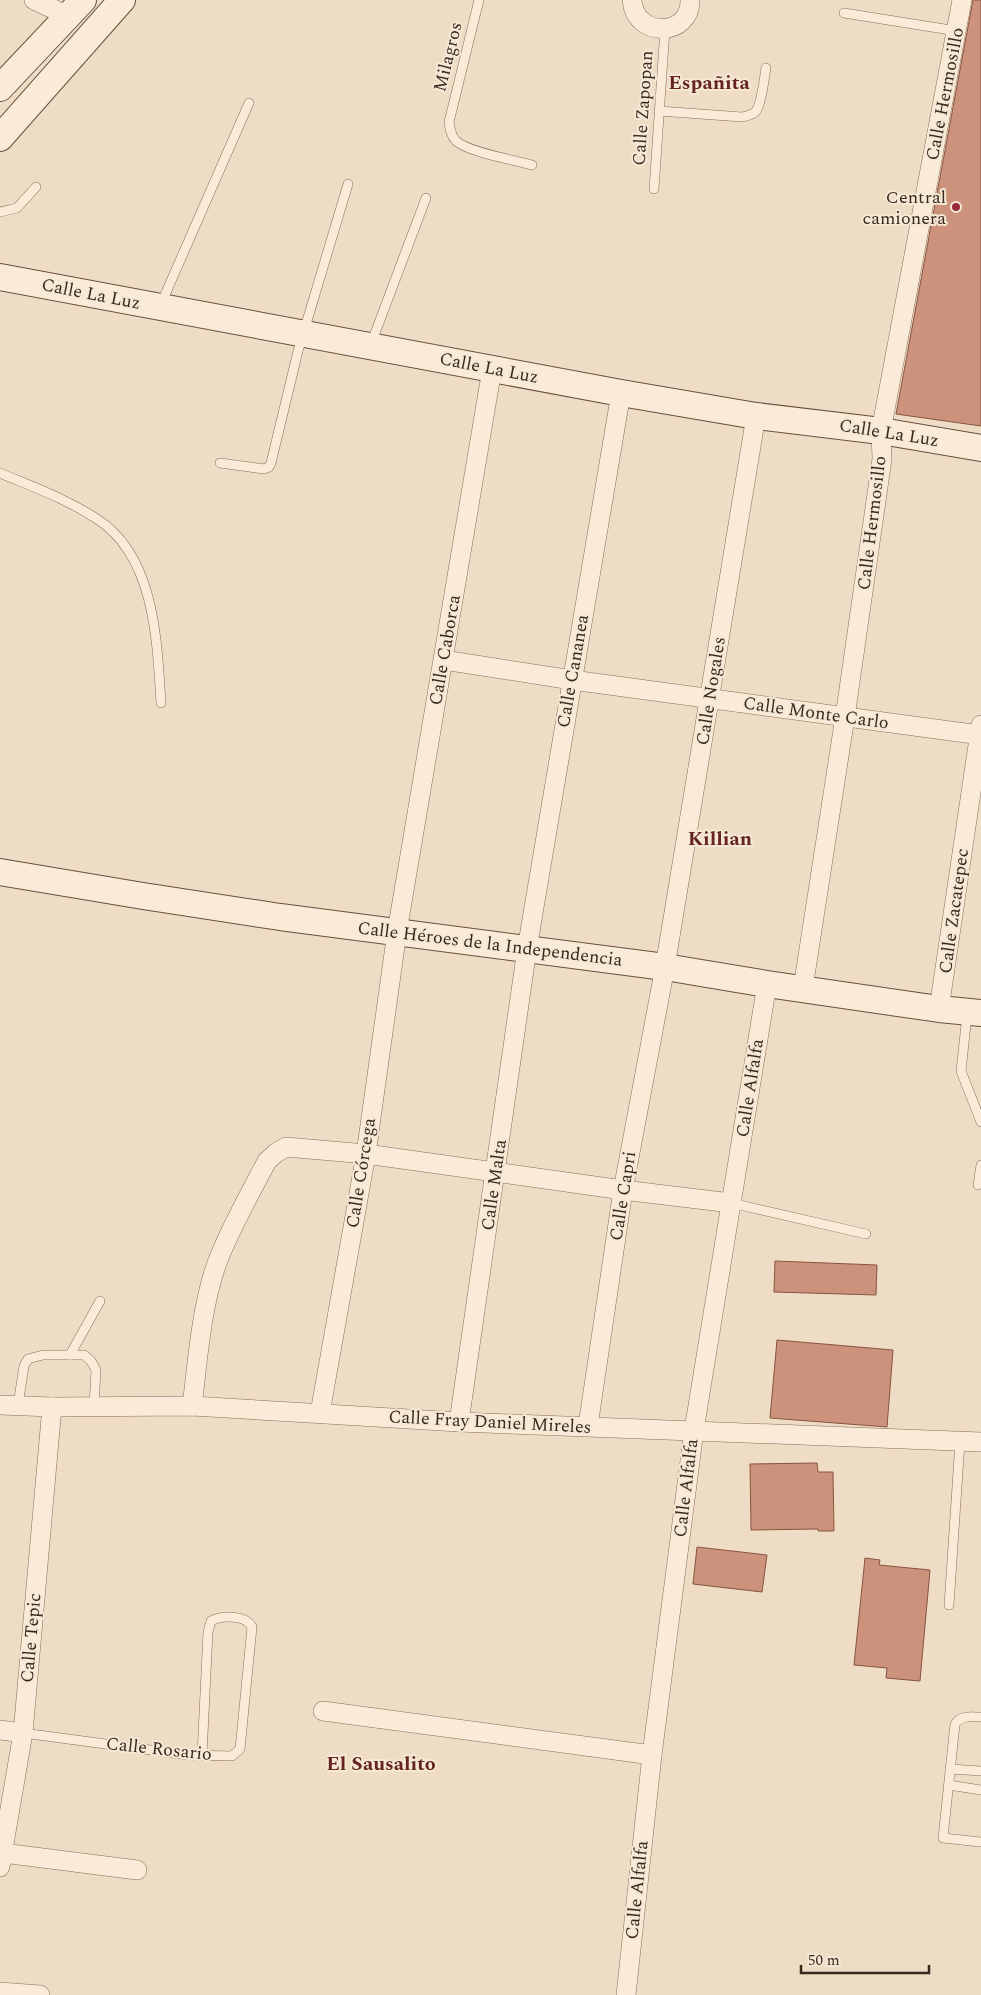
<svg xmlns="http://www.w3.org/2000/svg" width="981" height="1995" viewBox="0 0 981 1995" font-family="Spectral,serif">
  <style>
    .building { fill: #cc927b; stroke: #885441 }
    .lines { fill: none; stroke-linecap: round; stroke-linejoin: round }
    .lane-casing { stroke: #896d5b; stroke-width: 10 }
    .street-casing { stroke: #896d5b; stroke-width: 20 }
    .secondary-casing { stroke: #6a4f3e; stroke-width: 28 }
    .lane { stroke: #f9ebd8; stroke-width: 9 }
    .street { stroke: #f9ebd8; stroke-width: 19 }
    .secondary { stroke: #f9ebd8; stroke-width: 26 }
    .poi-dot { fill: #972b39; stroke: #f5e8d4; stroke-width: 2 }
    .labels { text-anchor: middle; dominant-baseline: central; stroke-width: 4; stroke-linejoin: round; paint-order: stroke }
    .street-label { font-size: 18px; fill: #39281f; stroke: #f5e8d4 }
    .poi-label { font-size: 18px; fill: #39281f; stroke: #f5e8d4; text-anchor: end }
    .quarter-label { font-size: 20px; font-weight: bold; fill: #65241e; stroke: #f5e8d4 }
  </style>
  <rect width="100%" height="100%" fill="#eedcc4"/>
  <g class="building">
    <path d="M973,0h8v426l-85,-12z"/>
    <path d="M775,1261l102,4 -1,30 -102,-3z"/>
    <path d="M777,1340l116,10 -6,77 -117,-9z"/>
    <path d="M817,1463l1,9h15l1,59h-16v-2l-67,1 -1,-66z"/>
    <path d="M697,1547l70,8 -5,37 -69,-8z"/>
    <path d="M865,1558l15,2 -1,5 51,5 -10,111 -34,-3 1,-10 -33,-3z"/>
  </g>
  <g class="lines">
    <g class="lane-casing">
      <g id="lane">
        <path d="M479,0l-30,122c1,7 2,14 7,19 12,11 58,19 76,24"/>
        <path d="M844,13l113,18"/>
        <path d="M659,111l83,6c5,-1 11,-2 14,-6 6,-8 8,-32 10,-43"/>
        <path d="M654,189l11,-160"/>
        <path d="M0,212l17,-4 19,-21"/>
        <path d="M161,304l88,-201"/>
        <path d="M371,344l55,-146"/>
        <path d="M220,463l44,6 5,-2 2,-4 27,-112 50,-167"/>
        <path d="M0,473c33,14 67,26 97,46 58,37 60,122 64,184"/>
        <path d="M967,1015l-6,56 20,51"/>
        <path d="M978,1185l3,-20"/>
        <path d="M731,1203l135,31"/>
        <path d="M70,1355l30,-54"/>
        <path d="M18,1405l6,-39 4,-7 15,-4h41l7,6 5,9 -2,36"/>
        <path d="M949,1605l11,-163"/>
        <path d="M981,1717c-10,0 -20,-2 -26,7l-12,114 38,4"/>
        <path d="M23,1733l165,22 44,1 8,-7 12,-122c-6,-12 -30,-12 -41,-6l-3,11 -6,123"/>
        <path d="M950,1769l31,2"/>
        <path d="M949,1785l32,5"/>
      </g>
    </g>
    <g class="street-casing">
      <g id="street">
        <path d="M34,0l34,16"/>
        <path d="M632,0c3,39 59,37 58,0"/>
        <path d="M444,660l128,20 409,55"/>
        <path d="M803,988l42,-271 37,-258 -1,-28 81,-431"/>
        <path d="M939,1009l42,-284"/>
        <path d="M0,1405l52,2 140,-1 267,16 522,20"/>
        <path d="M192,1406c6,-47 9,-98 25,-143 13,-35 33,-69 50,-102l9,-8 10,-6 80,7 257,36 108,13"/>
        <path d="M320,1413l46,-259 31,-222 95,-563"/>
        <path d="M459,1422l68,-473 94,-556"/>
        <path d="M588,1426l35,-236 42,-223 91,-551"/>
        <path d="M323,1711l329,44"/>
        <path d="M0,1730l23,3"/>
        <path d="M3,1853l134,17"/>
        <path d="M0,1867l23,-134 29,-326"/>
        <path d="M0,1992l40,3"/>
        <path d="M626,1995l26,-240 42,-325 73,-446"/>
      </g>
    </g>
    <g class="secondary-casing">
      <g id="secondary">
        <path d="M0,88l83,-88"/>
        <path d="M0,138l122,-138"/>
        <path d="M0,277l621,116 135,23 125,15 100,17"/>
        <path d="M0,872l143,24 137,21 385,50 102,17 172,25 42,4"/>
      </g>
    </g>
    <use href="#lane" class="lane"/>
    <use href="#street" class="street"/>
    <use href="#secondary" class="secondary"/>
  </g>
  <circle class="poi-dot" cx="956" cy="207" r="5"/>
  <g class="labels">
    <g class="street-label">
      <text transform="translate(448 57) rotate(-76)">Milagros</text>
      <text transform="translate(945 94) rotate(-79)">Calle Hermosillo</text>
      <text transform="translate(643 108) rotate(-86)">Calle Zapopan</text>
      <text transform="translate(91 294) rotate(11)">Calle La Luz</text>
      <text transform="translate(489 368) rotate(11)">Calle La Luz</text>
      <text transform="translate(889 433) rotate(9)">Calle La Luz</text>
      <text transform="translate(872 523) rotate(-83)">Calle Hermosillo</text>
      <text transform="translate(445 650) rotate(-80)">Calle Caborca</text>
      <text transform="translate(573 671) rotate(-80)">Calle Cananea</text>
      <text transform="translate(711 691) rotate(-81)">Calle Nogales</text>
      <text transform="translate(816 713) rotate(8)">Calle Monte Carlo</text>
      <text transform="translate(954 911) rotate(-82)">Calle Zacatepec</text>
      <text transform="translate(490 944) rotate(7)">Calle Héroes de la Independencia</text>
      <text transform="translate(750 1088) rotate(-81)">Calle Alfalfa</text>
      <text transform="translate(361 1173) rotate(-81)">Calle Córcega</text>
      <text transform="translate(494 1185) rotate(-82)">Calle Malta</text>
      <text transform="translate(623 1196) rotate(-81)">Calle Capri</text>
      <text transform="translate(490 1422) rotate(3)">Calle Fray Daniel Mireles</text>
      <text transform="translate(686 1488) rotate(-83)">Calle Alfalfa</text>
      <text transform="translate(31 1638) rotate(-85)">Calle Tepic</text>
      <text transform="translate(159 1749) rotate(6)">Calle Rosario</text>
      <text transform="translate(637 1890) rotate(-84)">Calle Alfalfa</text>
    </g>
    <g class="poi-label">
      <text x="946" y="197">Central<tspan x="946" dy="21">camionera</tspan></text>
    </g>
    <g class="quarter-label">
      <text x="709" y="83">Españita</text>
      <text x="720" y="839">Killian</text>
      <text x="381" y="1764">El Sausalito</text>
    </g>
  </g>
  <path d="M801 1965v8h128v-8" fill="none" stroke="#39281f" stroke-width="2.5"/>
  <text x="808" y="1965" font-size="15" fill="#39281f" stroke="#f5e8d4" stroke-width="4" paint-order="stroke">50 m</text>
</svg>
